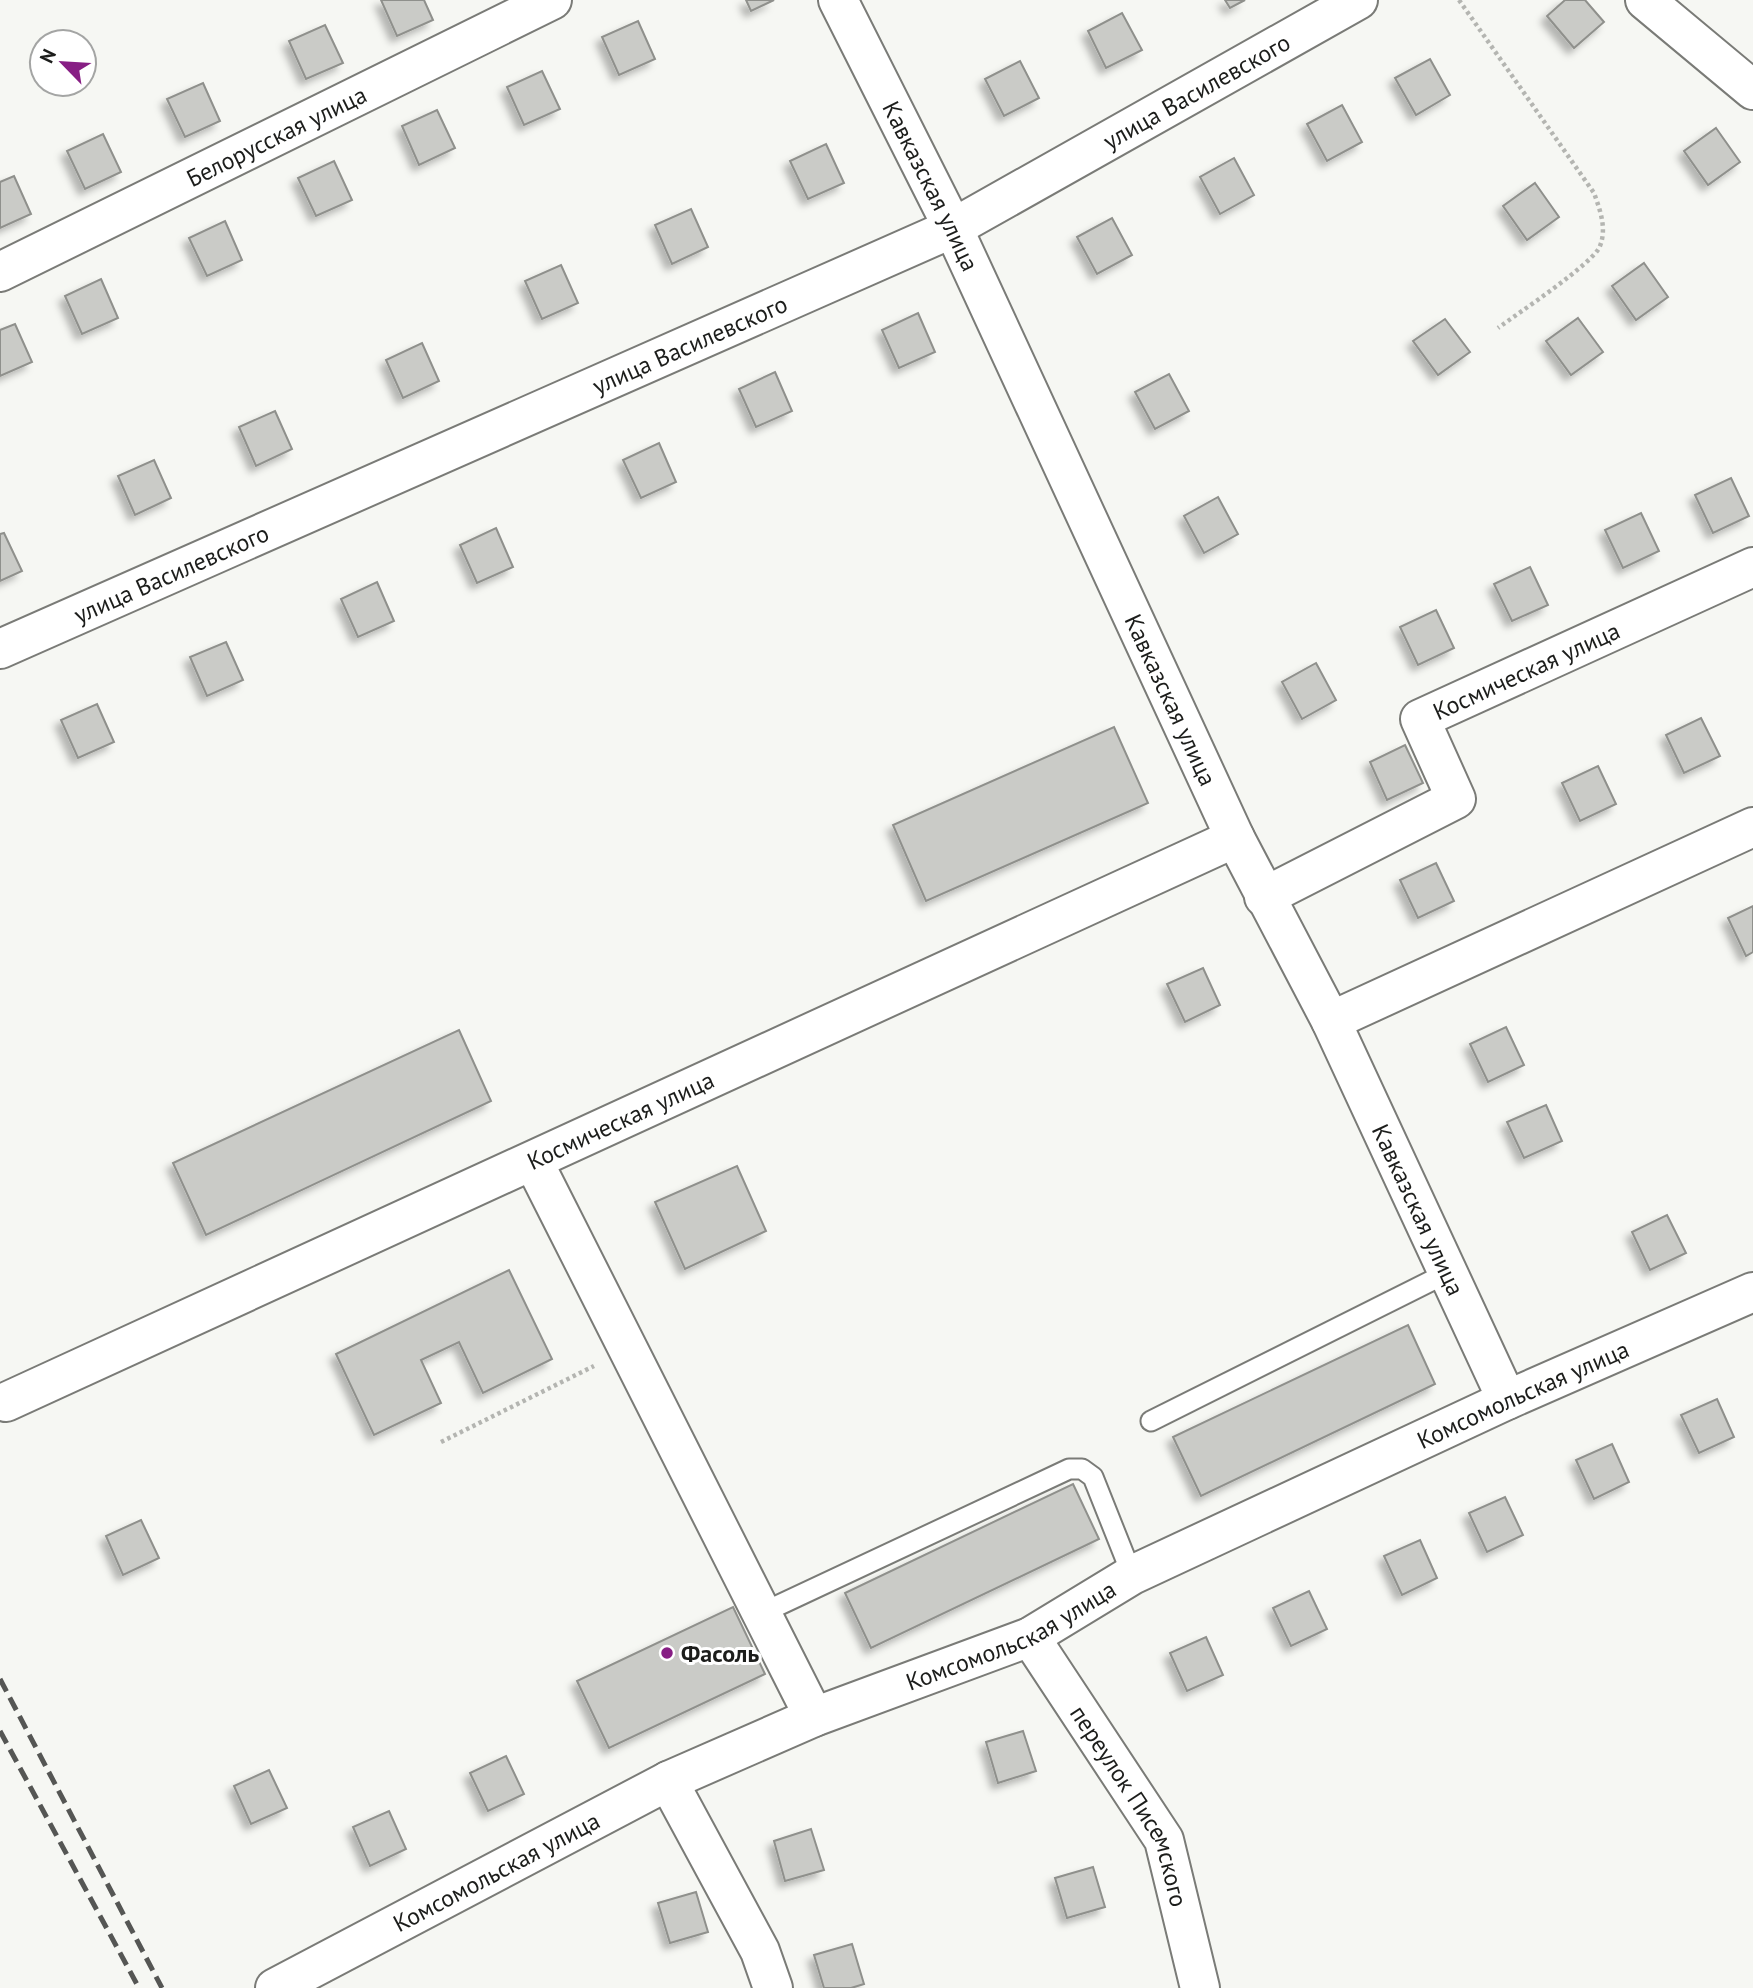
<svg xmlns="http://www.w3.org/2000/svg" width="1753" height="1988" viewBox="0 0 1753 1988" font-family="'PT Sans',sans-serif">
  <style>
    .building { fill: #cacbc7; stroke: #8f908c; stroke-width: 2; filter: url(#shadow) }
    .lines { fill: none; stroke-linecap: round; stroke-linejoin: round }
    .lane-casing { stroke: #7a7b77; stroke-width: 23 }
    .street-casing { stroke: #7a7b77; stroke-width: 42 }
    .path { stroke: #b4b5b1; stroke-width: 4.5; stroke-dasharray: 3.5 3.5; stroke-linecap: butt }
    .lane { stroke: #fff; stroke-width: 19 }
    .street { stroke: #fff; stroke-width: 38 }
    .rail { stroke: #555654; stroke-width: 5; stroke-dasharray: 14 7; stroke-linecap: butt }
    .poi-dot { fill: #871e84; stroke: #fff; stroke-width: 2.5 }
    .labels { text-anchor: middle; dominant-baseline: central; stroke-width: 6; stroke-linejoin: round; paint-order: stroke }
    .street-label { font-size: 24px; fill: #1c1d1b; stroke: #fff }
    .poi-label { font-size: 24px; font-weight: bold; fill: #1c1d1b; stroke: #fff; text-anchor: start }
  </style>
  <defs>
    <filter id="shadow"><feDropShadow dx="-6" dy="6" stdDeviation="3.5" flood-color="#0004"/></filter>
  </defs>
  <rect width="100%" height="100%" fill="#f6f7f3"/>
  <g class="building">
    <path d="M381,0h43l9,20 -36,16z"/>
    <path d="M746,0h28l-23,11z"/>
    <path d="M1225,0h20l-15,8z"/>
    <path d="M1565,0h20l19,22 -30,26 -27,-32z"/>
    <path d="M1122,13l20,37 -36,18 -18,-37z"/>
    <path d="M638,21l17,38 -36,16 -17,-38z"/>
    <path d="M325,25l18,38 -37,16 -17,-38z"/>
    <path d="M1430,59l20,36 -34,20 -21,-37z"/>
    <path d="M1020,61l19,37 -35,18 -19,-37z"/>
    <path d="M542,71l18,38 -36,16 -17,-38z"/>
    <path d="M203,83l17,38 -35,16 -18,-38z"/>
    <path d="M1342,105l20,37 -35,19 -20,-37z"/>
    <path d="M437,110l18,38 -36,17 -17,-39z"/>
    <path d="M1716,128l24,34 -32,23 -24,-34z"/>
    <path d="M103,134l18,38 -36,17 -18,-38z"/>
    <path d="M826,144l18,39 -36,16 -18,-38z"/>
    <path d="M1234,158l20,37 -34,19 -20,-37z"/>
    <path d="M334,161l18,39 -36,16 -18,-38z"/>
    <path d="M14,176l17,38 -31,14v-46z"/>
    <path d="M1535,183l24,34 -32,23 -24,-34z"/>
    <path d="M691,209l17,38 -36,17 -17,-39z"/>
    <path d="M1112,218l20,37 -35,19 -20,-37z"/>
    <path d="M225,221l17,39 -35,16 -18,-38z"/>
    <path d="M1644,263l24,34 -32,23 -24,-34z"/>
    <path d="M561,265l17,38 -36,16 -17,-38z"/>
    <path d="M101,279l17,39 -36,16 -17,-38z"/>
    <path d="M918,313l17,39 -36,16 -17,-38z"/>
    <path d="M1578,318l25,34 -32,23 -25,-34z"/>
    <path d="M1445,319l25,33 -32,23 -25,-34z"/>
    <path d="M15,324l17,38 -32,14v-46z"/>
    <path d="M422,343l17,38 -36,17 -17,-38z"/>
    <path d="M775,372l17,39 -36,16 -17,-38z"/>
    <path d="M1169,374l20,37 -34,18 -20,-37z"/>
    <path d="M275,411l17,38 -36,17 -17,-39z"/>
    <path d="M659,443l17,39 -35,16 -18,-38z"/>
    <path d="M154,460l17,38 -36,17 -17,-39z"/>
    <path d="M1731,478l18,38 -36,17 -18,-38z"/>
    <path d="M1218,497l20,37 -34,19 -20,-37z"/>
    <path d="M1641,513l18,38 -36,17 -18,-38z"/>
    <path d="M496,528l17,39 -36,16 -17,-38z"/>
    <path d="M4,533l18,38 -22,10v-47z"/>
    <path d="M1530,567l18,38 -36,16 -18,-37z"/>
    <path d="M377,582l17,39 -36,16 -17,-38z"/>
    <path d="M1436,610l18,38 -36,17 -18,-38z"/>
    <path d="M226,642l17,38 -36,16 -17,-39z"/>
    <path d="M1316,663l20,37 -34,19 -20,-37z"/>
    <path d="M97,704l17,38 -36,16 -17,-38z"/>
    <path d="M1701,718l19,38 -36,17 -18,-38z"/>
    <path d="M1114,727l34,76 -222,98 -33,-76z"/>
    <path d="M1405,745l18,38 -36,17 -17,-38z"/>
    <path d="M1598,766l18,38 -36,17 -18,-38z"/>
    <path d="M1436,863l18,38 -36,17 -18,-38z"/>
    <path d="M1753,906v46l-7,4 -18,-38z"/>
    <path d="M1203,968l17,37 -35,17 -18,-38z"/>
    <path d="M1506,1027l18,38 -36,17 -18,-38z"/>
    <path d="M459,1030l32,71 -285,134 -33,-72z"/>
    <path d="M1546,1105l16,36 -38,17 -17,-36z"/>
    <path d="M737,1166l29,65 -81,38 -30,-67z"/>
    <path d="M1667,1215l19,38 -36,17 -18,-38z"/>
    <path d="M509,1270l43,89 -69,34 -24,-51 -38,18 20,43 -67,32 -38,-81z"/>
    <path d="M1408,1325l27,59 -234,112 -28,-59z"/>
    <path d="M1717,1399l17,38 -35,16 -18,-38z"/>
    <path d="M1612,1444l17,38 -35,17 -18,-39z"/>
    <path d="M1073,1484l26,55 -228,109 -26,-55z"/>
    <path d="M1505,1497l18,38 -36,17 -18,-39z"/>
    <path d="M141,1520l18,38 -36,17 -17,-39z"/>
    <path d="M1420,1540l17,38 -35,17 -18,-39z"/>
    <path d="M1309,1591l18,38 -36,17 -18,-38z"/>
    <path d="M733,1607l32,67 -156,74 -32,-67z"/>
    <path d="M1206,1637l17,38 -36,16 -17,-38z"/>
    <path d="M1023,1731l13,40 -38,12 -12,-41z"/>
    <path d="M506,1756l18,38 -36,17 -18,-38z"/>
    <path d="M269,1770l18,38 -36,16 -17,-38z"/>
    <path d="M389,1811l17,38 -36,17 -17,-39z"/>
    <path d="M811,1829l13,41 -39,11 -11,-40z"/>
    <path d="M1093,1867l12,40 -38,11 -12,-40z"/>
    <path d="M696,1892l12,40 -38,11 -12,-40z"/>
    <path d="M852,1944l12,40 -13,4h-27l-10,-33z"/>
  </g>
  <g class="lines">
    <g class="lane-casing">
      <g id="lane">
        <path d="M1151,1421l298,-149"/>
        <path d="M760,1614l309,-145h13l11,8 39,98"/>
      </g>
    </g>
    <g class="street-casing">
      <g id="street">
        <path id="s1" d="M838,0l115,228 282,610 96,183 176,379"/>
        <path d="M1645,0l108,90"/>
        <path id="s2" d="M0,272l552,-272"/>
        <path id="s3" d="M0,649l953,-421 405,-228"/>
        <path id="s4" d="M1264,897l192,-98 -36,-80 333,-152"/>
        <path d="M1331,1021l422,-194"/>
        <path d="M533,1161l281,556"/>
        <path id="s5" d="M6,1402l1229,-564"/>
        <path id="s6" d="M1030,1637l134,203 36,148"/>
        <path d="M668,1781l92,170 13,37"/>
        <path id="s7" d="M275,1988l393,-207 146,-64 216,-80 102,-62 375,-175 246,-108"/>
      </g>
    </g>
    <g class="path">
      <path d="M1459,0l135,193c6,17 13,35 6,53 -6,17 -83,68 -102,82"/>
      <path d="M441,1442l153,-76"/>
    </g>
    <use href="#lane" class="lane"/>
    <use href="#street" class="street"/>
    <g class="rail">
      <path d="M0,1679l162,309"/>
      <path d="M0,1731l139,257"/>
    </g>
  </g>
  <circle class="poi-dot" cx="667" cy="1653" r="7"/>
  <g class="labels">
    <g class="street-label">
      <text stroke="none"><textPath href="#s3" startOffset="1321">улица Василевского</textPath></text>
      <text stroke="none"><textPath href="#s2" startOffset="308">Белорусская улица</textPath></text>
      <text stroke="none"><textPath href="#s1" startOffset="208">Кавказская улица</textPath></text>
      <text stroke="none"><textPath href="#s3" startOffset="754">улица Василевского</textPath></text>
      <text stroke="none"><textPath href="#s3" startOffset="187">улица Василевского</textPath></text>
      <text stroke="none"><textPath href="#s4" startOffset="420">Космическая улица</textPath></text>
      <text stroke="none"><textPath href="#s1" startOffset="775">Кавказская улица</textPath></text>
      <text stroke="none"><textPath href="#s5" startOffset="676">Космическая улица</textPath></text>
      <text stroke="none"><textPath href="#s1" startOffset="1342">Кавказская улица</textPath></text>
      <text stroke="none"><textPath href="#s7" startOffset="1384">Комсомольская улица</textPath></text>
      <text stroke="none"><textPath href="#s7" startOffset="817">Комсомольская улица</textPath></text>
      <text stroke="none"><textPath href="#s6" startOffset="198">переулок Писемского</textPath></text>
      <text stroke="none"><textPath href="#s7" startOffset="250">Комсомольская улица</textPath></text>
    </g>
    <g class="poi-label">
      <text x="681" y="1653">Фасоль</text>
    </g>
  </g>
  <g transform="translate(63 63) rotate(295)"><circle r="33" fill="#ffffff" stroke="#a4a5a4" stroke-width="2"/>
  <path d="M0-5L12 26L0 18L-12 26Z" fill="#871e84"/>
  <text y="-10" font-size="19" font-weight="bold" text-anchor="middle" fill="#1c1d1b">N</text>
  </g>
</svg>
